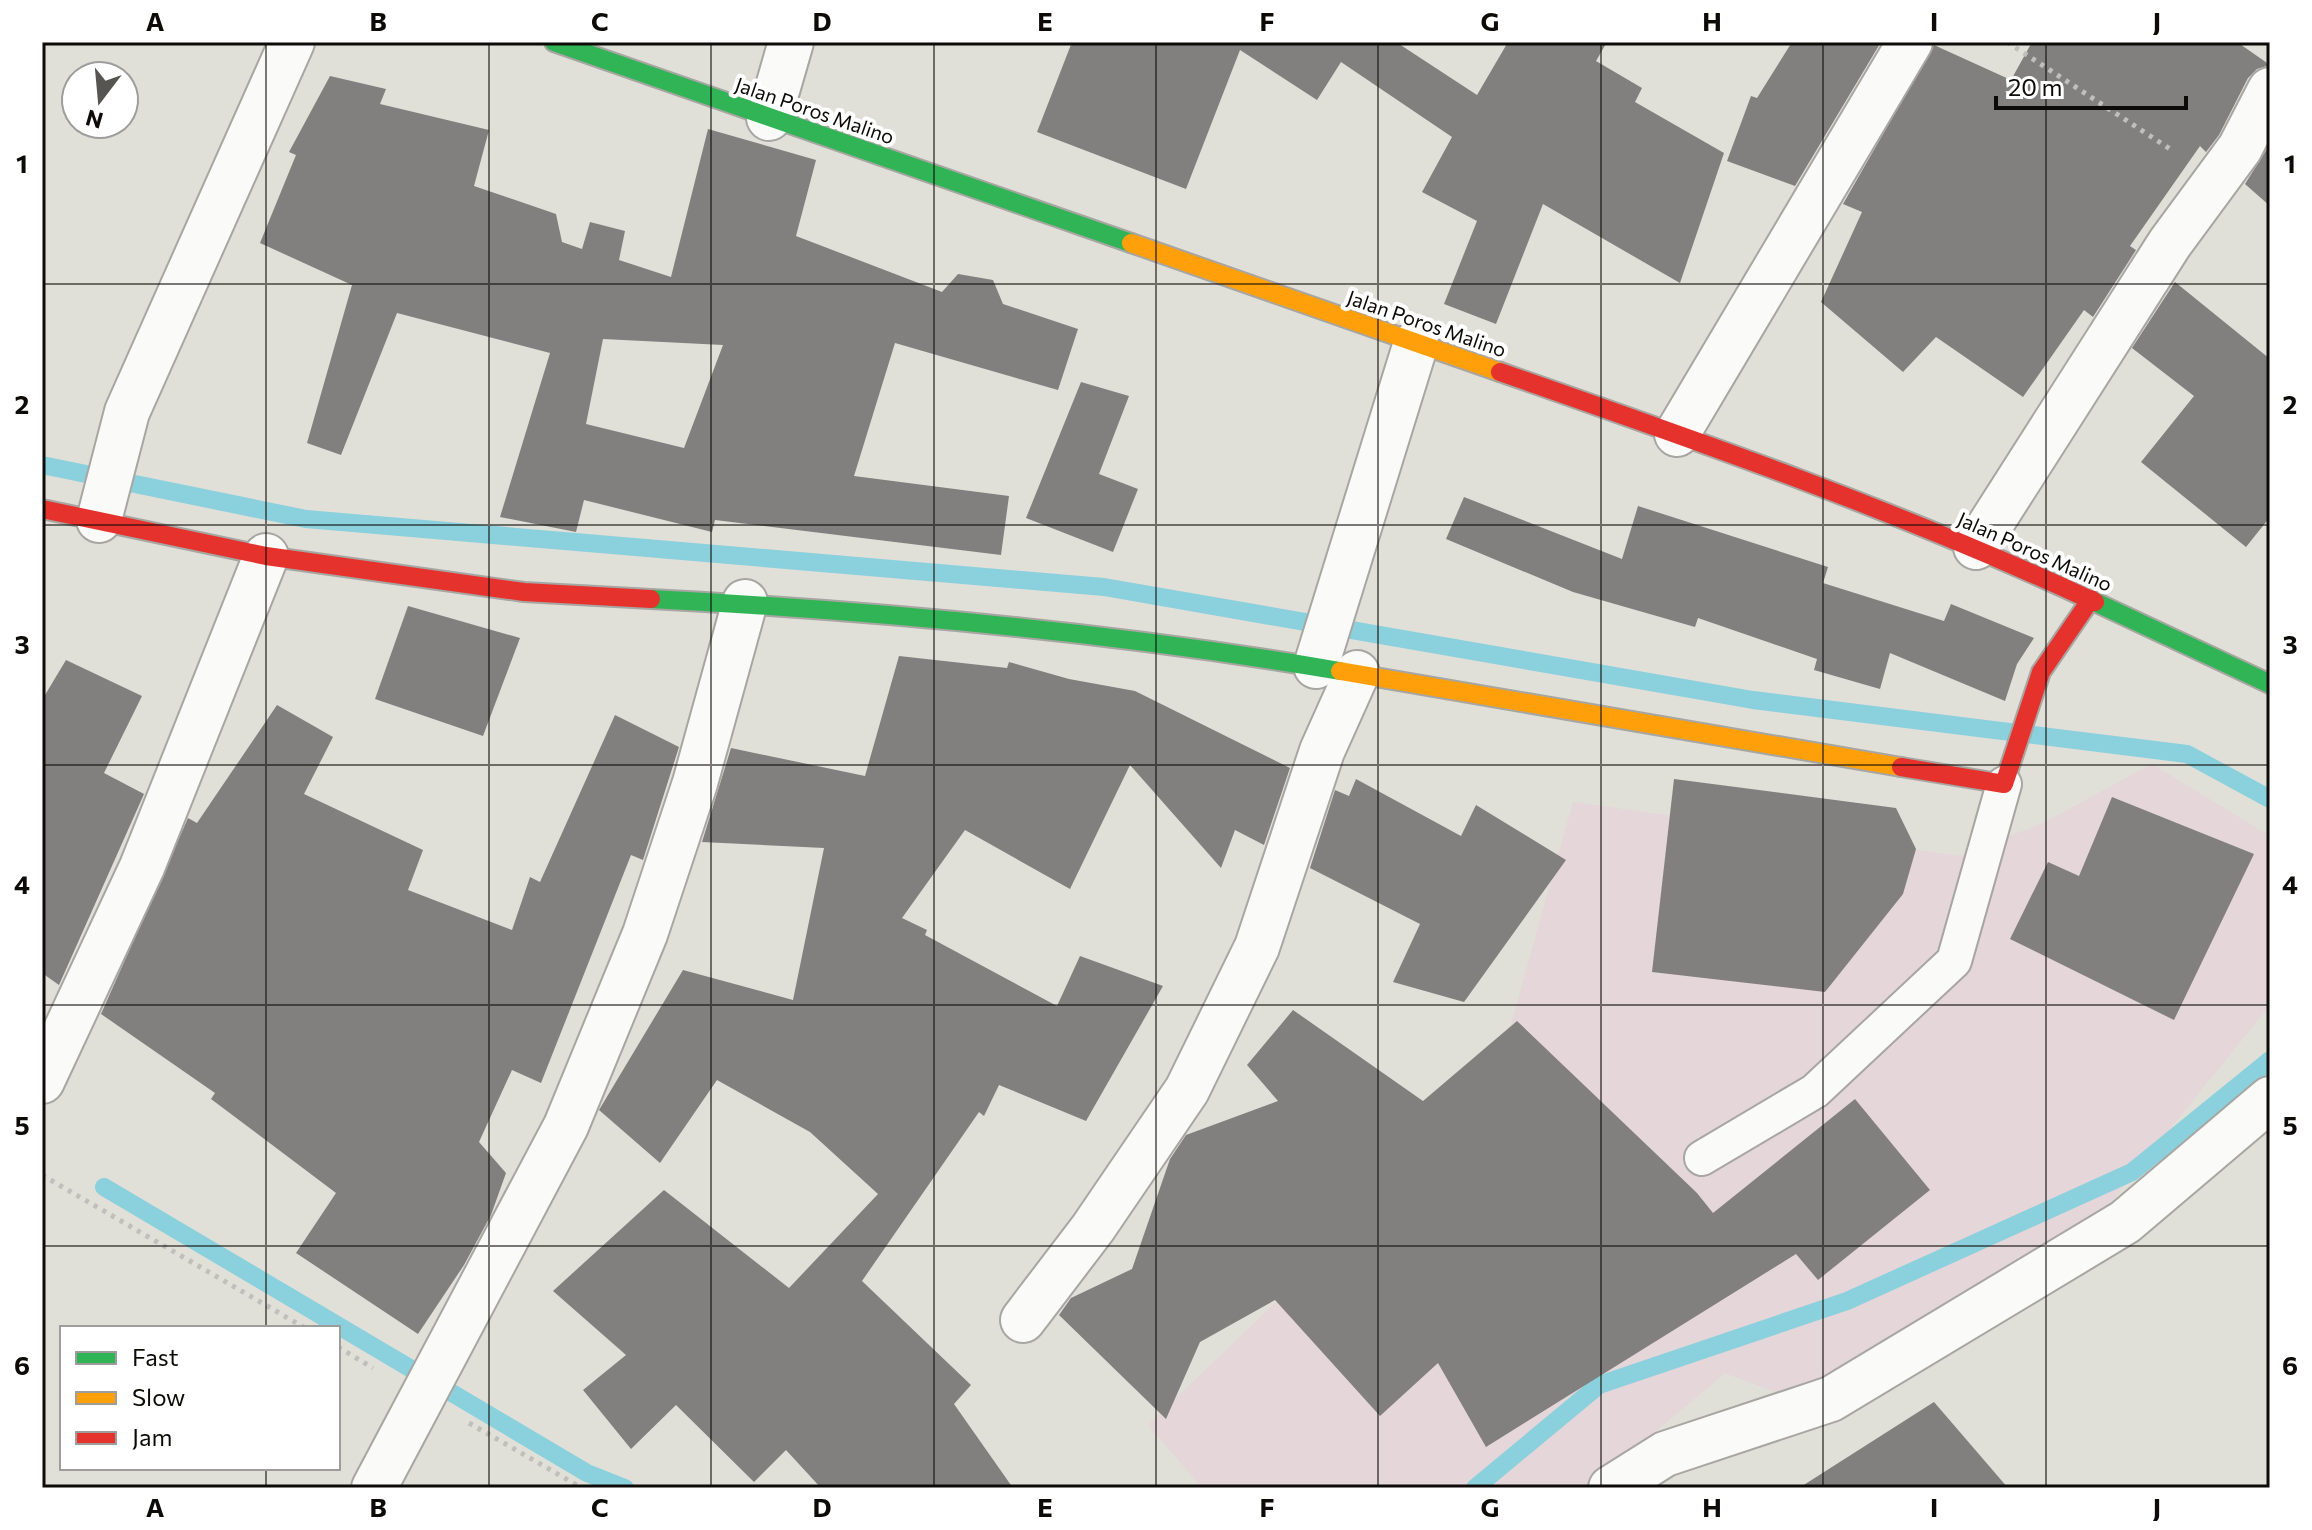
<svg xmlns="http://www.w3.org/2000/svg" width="2312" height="1530" viewBox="0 0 2312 1530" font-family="Commissioner,sans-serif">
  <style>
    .industrial { fill: #e4d6d9 }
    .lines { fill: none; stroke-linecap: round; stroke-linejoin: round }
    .stream { stroke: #8bd0dd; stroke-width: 18 }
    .building { fill: #82807e; fill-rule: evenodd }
    .lane-casing { stroke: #a7a6a2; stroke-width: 38 }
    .street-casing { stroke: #a7a6a2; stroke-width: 48 }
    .fast-casing { stroke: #a7a6a2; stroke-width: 22 }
    .slow-casing { stroke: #a7a6a2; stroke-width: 22 }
    .jam-casing { stroke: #a7a6a2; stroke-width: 22 }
    .path { stroke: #c0bfbc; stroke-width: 5; stroke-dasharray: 4 6; stroke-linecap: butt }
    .lane { stroke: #fafaf9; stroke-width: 34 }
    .street { stroke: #fafaf9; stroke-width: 44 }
    .fast { stroke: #30b455; stroke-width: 18 }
    .slow { stroke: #ff9f0a; stroke-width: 18 }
    .jam { stroke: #e5322d; stroke-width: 18 }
    .grid { fill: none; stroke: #0c0b08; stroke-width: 2; stroke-opacity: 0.55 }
    .labels { text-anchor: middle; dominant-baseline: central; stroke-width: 8; stroke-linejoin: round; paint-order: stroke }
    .street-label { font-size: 20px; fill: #0c0b08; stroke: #fff }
    .neatline { fill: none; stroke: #0c0b08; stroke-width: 3 }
    .grid-label { font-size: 26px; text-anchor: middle; font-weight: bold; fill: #0c0b08 }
  </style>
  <rect width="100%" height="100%" fill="#e0dfd8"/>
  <path class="industrial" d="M2152,764l118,72v169l-181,224 -297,170 -67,-26 -136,115h-387l-54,-63 343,-329 82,-294 387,54 85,-34z"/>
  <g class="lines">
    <g class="stream">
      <path d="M42,465l264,54 798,68 649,113 434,54 83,45"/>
      <path d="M104,1187l483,286 38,15"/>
      <path d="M1475,1488l124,-103 248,-84 285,-129 138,-112"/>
    </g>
  </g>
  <g class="building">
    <path d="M1072,42h324l81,53 31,-53h99l-11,19 46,27 -7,14 89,51 -44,130 -137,-79 -47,120 -52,-20 33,-83 -55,-29 30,-55 -111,-75 -24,38 -77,-50 -54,139 -149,-57z"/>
    <path d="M1792,42h89l-86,144 -68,-25 24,-65 6,2z"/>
    <path d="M2032,42h205l33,23 -13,4 -9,9 -29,57 -13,17 -6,-6 -70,100 6,4 -43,67 -9,-7 -61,87 -87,-60 -33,35 -82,-70 41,-90 -19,-8 91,-159 77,35z"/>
    <path d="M330,76l56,13 -6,15 109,26 -15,56 82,28 6,28 20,7 8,-27 35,9 -6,29 52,17 37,-148 108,31 -20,76 146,56 16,-18 35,6 10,24 75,25 -20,61 -163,-47 -41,133 155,20 -8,59 -286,-35 -3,12 -128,-32 -8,32 -76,-15 50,-164 -153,-40 -56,142 -34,-12 45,-158 -92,-42 36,-88 -7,-3zM603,339l120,6 -39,103 -98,-24z"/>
    <path d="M2270,144v62l-25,-22z"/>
    <path d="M2175,282l95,77v158l-24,30 -105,-85 53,-66 -62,-48z"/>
    <path d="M1081,382l48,14 -30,78 39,15 -25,63 -87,-34z"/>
    <path d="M1464,497l158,62 16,-53 190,61 -5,16 121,38 7,-17 83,34 -17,26 -12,37 -115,-48 -10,36 -66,-19 3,-11 -119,-41 -3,9 -122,-35 -127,-53z"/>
    <path d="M408,606l112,32 -37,98 -108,-37z"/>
    <path d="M899,656l108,12 2,-6 60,17 66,12 155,77 -26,77 -29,-15 -14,38 -91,-103 -60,124 -105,-59 -63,88 25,12 -2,5 132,71 23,-50 83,30 -77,135 -87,-36 -15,31 -5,-4 -117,169 109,104 -17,19 59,84h-192l-35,-38 -32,32 -78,-77 -45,44 -48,-59 43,-35 -73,-64 111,-101 125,98 89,-94 -68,-62 -93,-52 -57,83 -61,-53 84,-140 110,30 31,-152 -122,-6 29,-94 134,28z"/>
    <path d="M66,660l76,36 -38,77 40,21 -85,191 -17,-12v-273z"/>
    <path d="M277,705l56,32 -29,57 119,56 -15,40 104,40 18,-53 10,5 75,-167 64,32 -36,113 -12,-5 -90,228 -29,-13 -33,72 27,31 -15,42 -27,50 -46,69 -122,-81 40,-60 -125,-94 4,-6 -114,-79 87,-196 9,5z"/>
    <path d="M1356,779l105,57 15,-31 90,55 -102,142 -71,-20 27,-58 -110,-56 25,-78 14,6z"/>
    <path d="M1674,779l222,29 20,41 -13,45 -78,98 -173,-20z"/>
    <path d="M2112,797l142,57 -80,166 -164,-81 38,-77 31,14z"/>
    <path d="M1293,1010l130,91 94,-80 180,172 16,20 142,-114 75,91 -112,90 -22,-26 -310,193 -48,-84 -58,53 -105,-116 -75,42 -34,77 -107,-104 12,-17 61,-29 38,-110 16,-24 92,-34 -31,-36z"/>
    <path d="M1934,1402l74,86h-209z"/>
  </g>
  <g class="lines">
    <g class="lane-casing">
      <path id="lane" d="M1702,1158l113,-67 139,-130 50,-177"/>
    </g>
    <g class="street-casing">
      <g id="street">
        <path d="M769,118l22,-76"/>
        <path d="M1677,434l233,-392"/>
        <path d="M99,520l28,-108 165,-370"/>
        <path d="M1976,547l194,-304 70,-95 30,-58"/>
        <path d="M1316,666l100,-323"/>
        <path d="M42,1081l100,-214 124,-311"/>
        <path d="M1023,1320l70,-92 94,-138 70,-143 65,-196 35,-78"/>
        <path d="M374,1488l192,-362 79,-192 50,-151 50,-181"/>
        <path d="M1611,1488l54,-34 166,-55 294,-177 145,-123"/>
      </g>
    </g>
    <g class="fast-casing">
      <g id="fast">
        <path d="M554,42l577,201"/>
        <path d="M651,599c231,12 461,33 689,72"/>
        <path d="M2095,602l175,82"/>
      </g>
    </g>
    <g class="slow-casing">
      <g id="slow">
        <path d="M1131,243l369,129"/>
        <path d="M1340,671l561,96"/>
      </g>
    </g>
    <g class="jam-casing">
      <g id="jam">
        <path d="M1500,372c201,70 402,140 595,230"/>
        <path d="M42,509l224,47 258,36 127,7"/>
        <path d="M1901,767l103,17 37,-112 50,-73"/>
      </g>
    </g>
    <g class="path">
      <path d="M2007,42l163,107"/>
      <path d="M42,1175l263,153"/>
      <path d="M338,1347l35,21"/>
      <path d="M469,1423l113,65"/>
    </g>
    <use href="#lane" class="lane"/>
    <use href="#street" class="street"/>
    <use href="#fast" class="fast"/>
    <use href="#slow" class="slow"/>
    <use href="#jam" class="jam"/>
  </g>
  <path class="grid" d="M266,42v1286M489,42v1446M711,42v1446M934,42v1446M1156,42v1446M1378,42v1446M1601,42v1446M1823,42v1446M2046,42v1446M42,284h2228M42,525h2228M42,765h2228M42,1005h2228M42,1246h2228M266,1468v20"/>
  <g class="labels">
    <g class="street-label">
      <text transform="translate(815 110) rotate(19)">Jalan Poros Malino</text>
      <text transform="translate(1427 323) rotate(19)">Jalan Poros Malino</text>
      <text transform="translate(2035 551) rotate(24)">Jalan Poros Malino</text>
    </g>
  </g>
  <rect width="2312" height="1530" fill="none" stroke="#ffffff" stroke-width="88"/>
  <rect x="60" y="1326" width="280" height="144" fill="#ffffff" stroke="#9e9d9c" stroke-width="2"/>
  <rect x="76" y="1352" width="40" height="12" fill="#30b455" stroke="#9e9d9c" stroke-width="2"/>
  <text x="132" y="1366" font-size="24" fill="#0c0b08">Fast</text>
  <rect x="76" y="1392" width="40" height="12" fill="#ff9f0a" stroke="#9e9d9c" stroke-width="2"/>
  <text x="132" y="1406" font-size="24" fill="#0c0b08">Slow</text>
  <rect x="76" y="1432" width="40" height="12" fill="#e5322d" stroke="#9e9d9c" stroke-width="2"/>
  <text x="132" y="1446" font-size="24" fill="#0c0b08">Jam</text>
  <g transform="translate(100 100) rotate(196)"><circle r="38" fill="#ffffff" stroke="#9e9d9c" stroke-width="2"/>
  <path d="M0-6L14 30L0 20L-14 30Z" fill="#565551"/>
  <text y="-12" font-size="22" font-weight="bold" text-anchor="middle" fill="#0c0b08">N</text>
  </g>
  <path d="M1996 96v12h190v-12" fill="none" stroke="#0c0b08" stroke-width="4"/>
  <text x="2008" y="96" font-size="24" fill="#0c0b08" stroke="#ffffff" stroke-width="6" paint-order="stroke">20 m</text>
  <rect x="44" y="44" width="2224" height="1442" class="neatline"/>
  <g class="grid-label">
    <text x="155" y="31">A</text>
    <text x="378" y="31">B</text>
    <text x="600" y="31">C</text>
    <text x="822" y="31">D</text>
    <text x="1045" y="31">E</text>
    <text x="1267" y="31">F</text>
    <text x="1490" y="31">G</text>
    <text x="1712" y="31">H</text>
    <text x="1934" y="31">I</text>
    <text x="2157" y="31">J</text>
    <text x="22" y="173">1</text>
    <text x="2290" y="173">1</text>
    <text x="22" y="414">2</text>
    <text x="2290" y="414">2</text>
    <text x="22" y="654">3</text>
    <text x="2290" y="654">3</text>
    <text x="22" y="894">4</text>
    <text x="2290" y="894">4</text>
    <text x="22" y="1135">5</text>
    <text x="2290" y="1135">5</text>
    <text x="22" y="1375">6</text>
    <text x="2290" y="1375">6</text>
    <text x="155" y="1517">A</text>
    <text x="378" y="1517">B</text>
    <text x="600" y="1517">C</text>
    <text x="822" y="1517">D</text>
    <text x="1045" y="1517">E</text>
    <text x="1267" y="1517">F</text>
    <text x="1490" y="1517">G</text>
    <text x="1712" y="1517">H</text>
    <text x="1934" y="1517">I</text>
    <text x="2157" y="1517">J</text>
  </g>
</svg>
